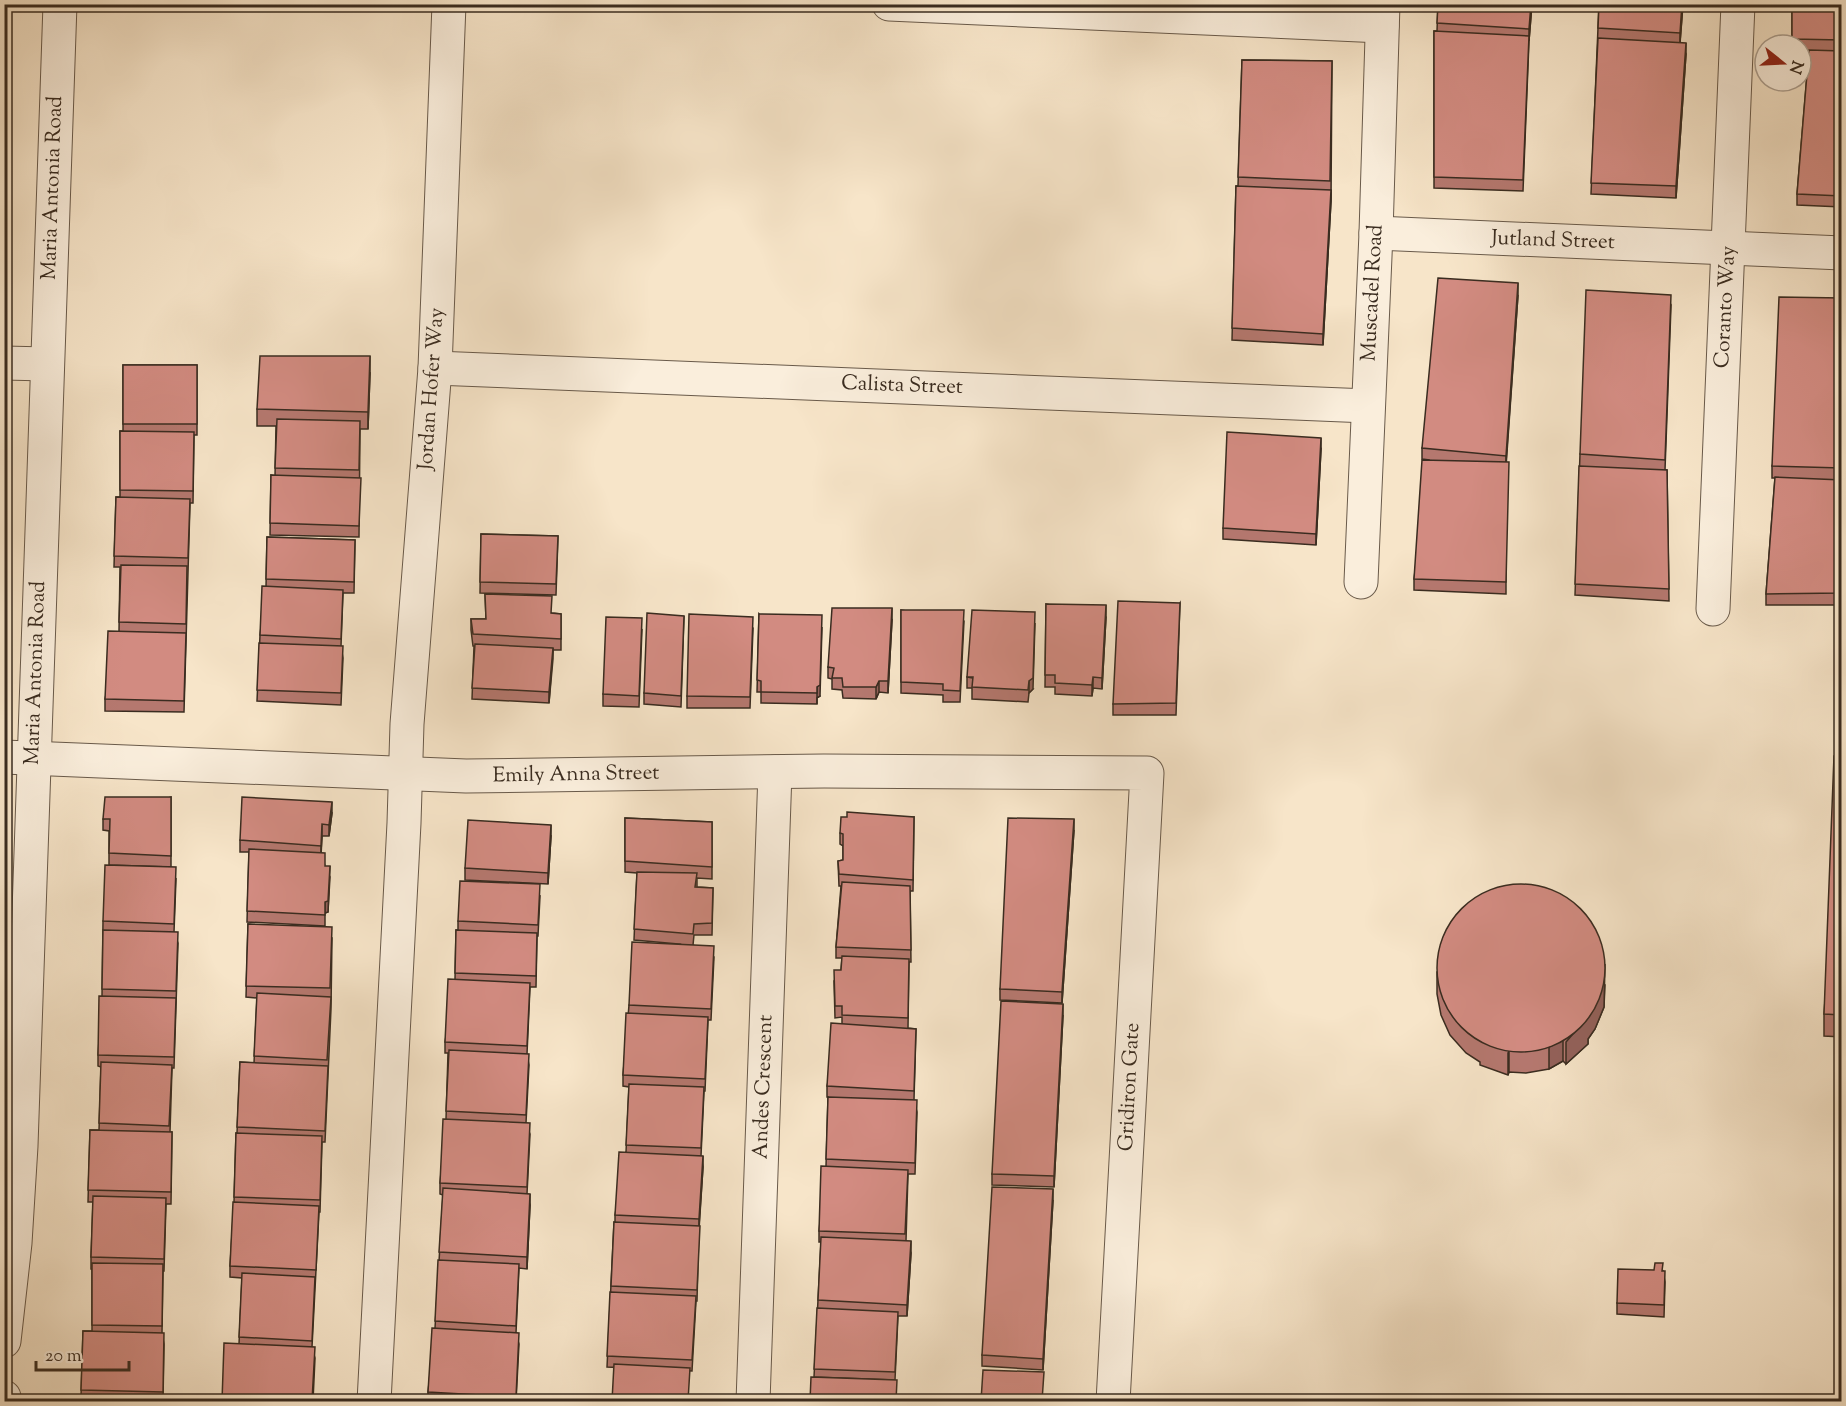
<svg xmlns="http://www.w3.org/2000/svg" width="1846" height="1406" viewBox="0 0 1846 1406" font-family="'Sorts Mill Goudy',serif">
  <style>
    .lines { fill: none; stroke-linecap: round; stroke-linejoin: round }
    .minor-casing { stroke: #695a4a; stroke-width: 35 }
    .tertiary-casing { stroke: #695a4a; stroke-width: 35 }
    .minor { stroke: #faeedc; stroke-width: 33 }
    .tertiary { stroke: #faeedc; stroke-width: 33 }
    .wall { fill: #b5786f; stroke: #3a2c20; stroke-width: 1.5 }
    .shaded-wall { fill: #93615a; stroke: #3a2c20; stroke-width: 1.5 }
    .building { fill: #d28b81; stroke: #3a2c20; stroke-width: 1.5 }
    .labels { text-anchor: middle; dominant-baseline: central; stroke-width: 5; stroke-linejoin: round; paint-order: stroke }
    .street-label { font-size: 21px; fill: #3a2c20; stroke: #faeedc }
  </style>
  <rect width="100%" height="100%" fill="#f7e5c9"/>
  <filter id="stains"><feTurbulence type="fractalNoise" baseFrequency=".00333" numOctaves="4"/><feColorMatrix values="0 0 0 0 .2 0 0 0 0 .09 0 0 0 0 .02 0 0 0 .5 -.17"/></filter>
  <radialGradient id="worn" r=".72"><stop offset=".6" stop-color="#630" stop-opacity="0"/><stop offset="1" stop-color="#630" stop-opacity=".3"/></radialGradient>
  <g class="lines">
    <g class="minor-casing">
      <g id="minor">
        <path d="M889,4l493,22"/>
        <path d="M1376,233l466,20"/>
        <path d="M4,363l43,1"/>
        <path d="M435,368l933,38"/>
        <path d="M1361,582l15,-349 7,-229"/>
        <path d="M1713,609l25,-605"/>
        <path d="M4,757l462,19 358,-5 323,2 -34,629"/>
        <path d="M374,1402l30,-579 3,-99 28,-356 14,-364"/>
        <path d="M753,1402l22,-630"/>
      </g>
    </g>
    <g class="tertiary-casing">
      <g id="tertiary">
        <path d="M4,1341l11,-98 6,-97 39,-1142"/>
        <path d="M4,1397l1,5"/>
      </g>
    </g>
    <use href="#minor" class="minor"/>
    <use href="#tertiary" class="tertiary"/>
  </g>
  <g class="wall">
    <path d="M1438,4h94l-3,37 -6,150 -89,-3v-157h3z"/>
    <path d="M1599,4h84l-3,38 6,12 -10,144 -85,-4z"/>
    <path d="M1792,4h50v203l-45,-2v-11l12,-143 -8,-1v-5h-9z"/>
    <path d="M1242,60l90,1 -1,140 -8,144 -91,-5 4,-154h2z"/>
    <path d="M1518,295l-12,167v132l-92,-4v-11l15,-119 -7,-1v-11z"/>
    <path d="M1842,298v307h-76v-11l9,-116h-3v-12z"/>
    <path d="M1671,306l-6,164h2l2,131 -94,-6 5,-141z"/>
    <path d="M123,365h74v70h-3l-1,68h-3l-6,209 -79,-1v-12l14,-68 1,-64h-6l2,-70h4v-66h3z"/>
    <path d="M370,373l-2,56h-8l-1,108 -89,-2 1,-60 4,1 1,-50h-19v-17z"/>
    <path d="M1321,449l-5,96 -93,-6v-11z"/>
    <path d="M481,534l77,2 -2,59 -76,-2z"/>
    <path d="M267,537l88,3 -1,53h-11l-2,53 2,12 -2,47 -84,-4 3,-66 6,-48z"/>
    <path d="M485,594l67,19 9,1v36h-8l-4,53 -77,-4 2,-53h-1l-2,-16v-11h15z"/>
    <path d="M1180,603l-4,112h-63v-11z"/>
    <path d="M1046,604l60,13 -4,72 -9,-1 -1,8 -37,-2v-7h-10z"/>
    <path d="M901,610l63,11 -4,81h-17v-7l-42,-2z"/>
    <path d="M759,614l61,82 -3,2v6l-56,-1v-11h-4z"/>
    <path d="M684,616l-3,91 -37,-3v-11z"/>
    <path d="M892,620l-4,73 -9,-1 -3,7 -33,-1 -1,-8 -10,-1v-10l-4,-1v-11z"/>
    <path d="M642,629l-3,78 -36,-1v-12z"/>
    <path d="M753,629l-3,79h-63v-12z"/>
    <path d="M967,677l66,12 -4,4 -1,9 -56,-3v-11h-5z"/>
    <path d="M1842,756v281l-18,-1v-22z"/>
    <path d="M171,797v70l-62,-2v-34l-6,-1v-11z"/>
    <path d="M332,813l-3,23h-7l-1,16 4,14 5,11 -2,35 -3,1v13l-78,-4 2,-70h-9v-12z"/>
    <path d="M914,817l-1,74h-3l1,71h-2l-1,66 8,1 -2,71 3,12 -2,62h-7l-2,67 5,12 -4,63h-9l-3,64 -81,-3 7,-135h-2v-11l7,-65 2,-69h-1v-11l15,-62v-7l-7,1 -1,-37 7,-11 1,-12h-6v-11l5,-61h-2l-1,-25 5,-1v-14l-3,-2v-11z"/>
    <path d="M625,818l87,4v57l-15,-1v9l16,1 -1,47h-18l-1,10 21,12 -3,63h-3l-3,71h-1l-3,65 2,11 -4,59 -2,75h-1l-4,70 -85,-4 7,-145h1v-7l11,-63 3,-65 -6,-1v-11l6,-70 51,-61 -46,-4 3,-67 -12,-1z"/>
    <path d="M1074,830l-12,173 -62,-3v-11z"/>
    <path d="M551,836l-3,48 -83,-4v-12z"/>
    <path d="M176,879l-2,53 4,11 -4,125h-2l-2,64h2l-1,72h-5l-2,67h-1l-1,62 2,11 -1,56 -82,-3 2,-66h9v-62h-1v-12l2,-55h-5l2,-72h9l2,-63 -3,-1v-11l4,-59 1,-75z"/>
    <path d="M540,896l-2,40h-1l-1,51h-6l-3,67 2,11 -3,58 4,11 -3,60 3,11 -3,64 -8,-1 -3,65 3,11 -3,57h-88v-9l7,-64 8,-133 -3,-1v-11l6,-64 2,-66h-3v-11l10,-63 1,-49h2v-9z"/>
    <path d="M248,924l84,14 -1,71 -6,133h-3l-2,70h-1l-7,135 3,11 -2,43h-91l17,-57 3,-66 -12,-1v-11l4,-64 2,-69h1l3,-71 14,1 3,-65 -11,-1z"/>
    <path d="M1437,972l168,13 -1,22 -9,22 -7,10v5l-22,20 -3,-3 -14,8 -23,4 -17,-1 -1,3 -28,-10v-3l-14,-9 -16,-18 -9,-20 -4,-21z"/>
    <path d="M1063,1015l-9,172 -62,-2v-11z"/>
    <path d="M1053,1200l-10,170 -61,-4v-11z"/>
    <path d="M1663,1271l2,11 -1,35 -47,-3v-11z"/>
  </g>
  <g class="shaded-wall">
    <path d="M1531,4h1l-3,37v-12z"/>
    <path d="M1682,4h1l-3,40v-11z"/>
    <path d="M1686,43v11l-10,144v-12z"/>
    <path d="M1331,190v11l-8,144v-11z"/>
    <path d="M1518,283v12l-12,172v-11z"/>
    <path d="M370,356v17l-2,56v-17z"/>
    <path d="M1321,438v11l-5,96v-11z"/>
    <path d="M1106,605v12l-4,72v-11z"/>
    <path d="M892,608v12l-4,73v-12z"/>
    <path d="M1035,623l-2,66 -4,4v-12z"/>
    <path d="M822,627l-2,69 -3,2v6v-17z"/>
    <path d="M553,648v11l-4,44v-11z"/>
    <path d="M1093,677v11l-1,8v-11z"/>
    <path d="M879,681v11l-3,7v-12z"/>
    <path d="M332,802v11l-3,23v-11z"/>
    <path d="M1074,819v11l-12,173v-11z"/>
    <path d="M322,824v12l-1,21v-11z"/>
    <path d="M551,825v11l-3,48v-11z"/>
    <path d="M330,866l-2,46 -3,1v-11z"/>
    <path d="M1605,964l-1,43 -9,22 -7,10v5l-22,20v-22l19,-22z"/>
    <path d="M1063,1004v11l-9,172v-11z"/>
    <path d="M1563,1039v22l-14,8v-22z"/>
    <path d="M1509,1051v21l-1,3v-22z"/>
    <path d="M703,1156v11l-4,63v-11z"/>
    <path d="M1053,1189v11l-10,170v-11z"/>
    <path d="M530,1194v11l-3,64v-12z"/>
    <path d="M911,1241v12l-4,63v-11z"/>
  </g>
  <g class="building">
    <path d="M1438,4h93l-2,25 -92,-6z"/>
    <path d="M1599,4h83l-2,29 -82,-5z"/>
    <path d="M1792,4h50v36l-50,-1z"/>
    <path d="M1434,31l95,5 -6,144 -89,-3z"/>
    <path d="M1598,38l88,5 -10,143 -85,-3z"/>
    <path d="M1809,50l33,1v145l-45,-2z"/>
    <path d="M1242,60l90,1 -2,120 -92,-4z"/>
    <path d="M1236,186l95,4 -8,144 -91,-6z"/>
    <path d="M1438,278l80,5 -12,173 -84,-8z"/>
    <path d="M1586,290l85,5 -6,165 -85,-6z"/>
    <path d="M1779,297l63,1v170l-70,-2z"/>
    <path d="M260,356h110l-2,56 -111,-3z"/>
    <rect x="123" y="365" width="74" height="59"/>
    <path d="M277,419l83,2 -1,49 -84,-2z"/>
    <path d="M120,431l74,1 -1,59 -73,-1z"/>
    <path d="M1227,432l94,6 -5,96 -93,-6z"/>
    <path d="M1422,460l87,2 -3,120 -92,-3z"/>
    <path d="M1579,466l88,4 2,119 -94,-5z"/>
    <path d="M271,475l90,3 -2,48 -89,-3z"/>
    <path d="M1775,477l67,3v113l-76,1z"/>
    <path d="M116,497l74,2 -2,59 -74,-2z"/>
    <path d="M481,534l77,2 -2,48 -76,-2z"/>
    <path d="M267,537l88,3 -1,42 -88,-3z"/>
    <path d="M121,565l66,1 -1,58 -67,-2z"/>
    <path d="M262,586l81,4 -2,49 -81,-4z"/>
    <path d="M485,594l67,2 -1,17 10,1v25l-88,-5 -2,-15h15z"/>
    <path d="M1118,601l62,2 -4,100 -63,1z"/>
    <path d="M1046,604l60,1 -4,73 -9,-1 -1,8 -37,-2v-8h-10z"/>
    <path d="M832,608h60l-4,73h-9l-3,6h-33l-1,-9h-10l2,-10 -6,-1z"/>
    <path d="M901,610h63l-4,81 -17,-1v-6l-42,-2z"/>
    <path d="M972,610l63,2 -2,66 -4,3 -1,9 -56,-3 1,-10h-6z"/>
    <path d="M647,613l37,3 -3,80 -37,-3z"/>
    <path d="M689,614l64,3 -3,80 -63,-1z"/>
    <path d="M759,614l63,1 -2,70 -3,2v6l-56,-1v-11l-4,-1z"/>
    <path d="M606,617l36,1 -3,78 -36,-2z"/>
    <path d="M108,631l78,2 -2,68 -79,-2z"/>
    <path d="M259,643l84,3 -2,47 -84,-3z"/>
    <path d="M475,644l78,4 -4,44 -77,-4z"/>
    <path d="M1834,756h8v259l-18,-1z"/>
    <path d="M105,797h66v59l-62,-3 1,-34h-7z"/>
    <path d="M242,797l90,5 -3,23 -7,-1 -1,22 -81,-6z"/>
    <path d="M847,812l67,5 -1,63 -74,-6 -1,-13 5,-1v-26l-3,-1 1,-16h6z"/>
    <path d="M625,818l87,4v45l-87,-6z"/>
    <path d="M1008,818l66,1 -12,173 -62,-3z"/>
    <path d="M468,820l83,5 -3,48 -83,-5z"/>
    <path d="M249,849l76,4v13h5l-2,35 -3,1v13l-78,-4z"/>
    <path d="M105,865l71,2 -2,57 -71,-3z"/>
    <path d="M637,872l60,1 -2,14 18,1 -1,35 -18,1 -1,10 -59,-5z"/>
    <path d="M460,881l80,3 -2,41 -80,-4z"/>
    <path d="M842,882l68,4 1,64 -75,-3z"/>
    <circle cx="1521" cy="968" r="84"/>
    <path d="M248,924l84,3 -2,61 -84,-2z"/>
    <path d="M103,930l75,2 -2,59 -74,-2z"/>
    <path d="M456,930l81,3 -1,43 -81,-3z"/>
    <path d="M632,942l82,4 -3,63 -82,-4z"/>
    <path d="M842,956l67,3 -1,59 -66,-3v-9h-7l-1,-36h7z"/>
    <path d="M448,979l82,4 -3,63 -82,-4z"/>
    <path d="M257,993l74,4 -4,63 -73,-4z"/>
    <path d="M99,996l77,2 -2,59 -76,-2z"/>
    <path d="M1001,1001l62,3 -9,172 -62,-2z"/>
    <path d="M626,1013l82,4 -3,62 -82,-4z"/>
    <path d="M831,1023l85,6 -2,62 -87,-5z"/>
    <path d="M449,1050l80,4 -3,61 -80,-4z"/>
    <path d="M101,1062l71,3 -3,61 -70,-3z"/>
    <path d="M240,1062l88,4 -3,65 -88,-4z"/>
    <path d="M629,1084l75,3 -3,61 -75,-3z"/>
    <path d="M828,1097l89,3 -2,63 -89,-4z"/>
    <path d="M443,1119l87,4 -3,64 -87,-4z"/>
    <path d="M90,1130l82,2 -1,60 -83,-2z"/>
    <path d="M236,1133l86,3 -2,64 -86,-3z"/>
    <path d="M619,1152l84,4 -4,63 -84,-4z"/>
    <path d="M821,1166l87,4 -3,64 -86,-3z"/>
    <path d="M992,1187l61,2 -10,170 -61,-4z"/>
    <path d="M443,1188l87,6 -3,63 -88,-5z"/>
    <path d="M93,1196l73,2 -2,61 -73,-2z"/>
    <path d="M233,1202l86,4 -3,64 -86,-4z"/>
    <path d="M614,1222l86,4 -3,64 -86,-4z"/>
    <path d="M821,1237l90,4 -4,64 -89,-5z"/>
    <path d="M438,1260l81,4 -3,62 -81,-5z"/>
    <path d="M92,1263l71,1 -1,62 -70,-1z"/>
    <path d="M1655,1263h8l-1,8h3l-1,34 -47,-2 1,-34 36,1z"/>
    <path d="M242,1273l73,4 -3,64 -73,-4z"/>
    <path d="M610,1292l86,4 -4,64 -85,-4z"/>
    <path d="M817,1308l81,4 -3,60 -81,-3z"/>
    <path d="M432,1328l87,5 -3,64 -88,-5z"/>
    <path d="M83,1331l81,2 -1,59 -82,-2z"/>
    <path d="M224,1343l91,4 -3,54h-90z"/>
    <path d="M614,1364l76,4 -2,33h-76z"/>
    <path d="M983,1370l61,2 -2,29h-61z"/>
    <path d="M811,1377l86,3 -1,21h-86z"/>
    <path d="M78,1397l91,3v1h-91z"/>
    <path d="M429,1399l56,2h-56z"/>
  </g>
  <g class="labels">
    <g class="street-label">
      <text transform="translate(53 188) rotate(-88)">Maria Antonia Road</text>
      <text transform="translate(1553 241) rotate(2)">Jutland Street</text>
      <text transform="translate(1373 293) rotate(-87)">Muscadel Road</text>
      <text transform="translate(1726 307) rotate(-87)">Coranto Way</text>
      <text transform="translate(902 386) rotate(2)">Calista Street</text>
      <text transform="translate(432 389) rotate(-86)">Jordan Hofer Way</text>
      <text transform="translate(36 673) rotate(-88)">Maria Antonia Road</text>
      <text transform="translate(576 775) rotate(-1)">Emily Anna Street</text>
      <text transform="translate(764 1087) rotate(-88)">Andes Crescent</text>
      <text transform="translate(1130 1087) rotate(-87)">Gridiron Gate</text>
    </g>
  </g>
  <rect width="1846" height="1406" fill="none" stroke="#f7e5c9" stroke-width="24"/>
  <rect x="6" y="6" width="1834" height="1394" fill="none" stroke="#3a2c20" stroke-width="3"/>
  <rect x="12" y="12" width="1822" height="1382" fill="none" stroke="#3a2c20" stroke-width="1.5"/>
  <g transform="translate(1783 63) rotate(108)"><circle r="28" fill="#faeedc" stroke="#ada091" stroke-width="1.5"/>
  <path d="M0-4.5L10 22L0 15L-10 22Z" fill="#8f2418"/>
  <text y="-9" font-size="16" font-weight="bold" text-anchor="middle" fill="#3a2c20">N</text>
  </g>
  <path d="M36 1361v9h93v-9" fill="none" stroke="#3a2c20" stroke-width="3"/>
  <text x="45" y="1361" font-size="18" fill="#3a2c20" stroke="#faeedc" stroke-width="4.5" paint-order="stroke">20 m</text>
  <rect width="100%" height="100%" filter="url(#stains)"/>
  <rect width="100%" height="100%" fill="url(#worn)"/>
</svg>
